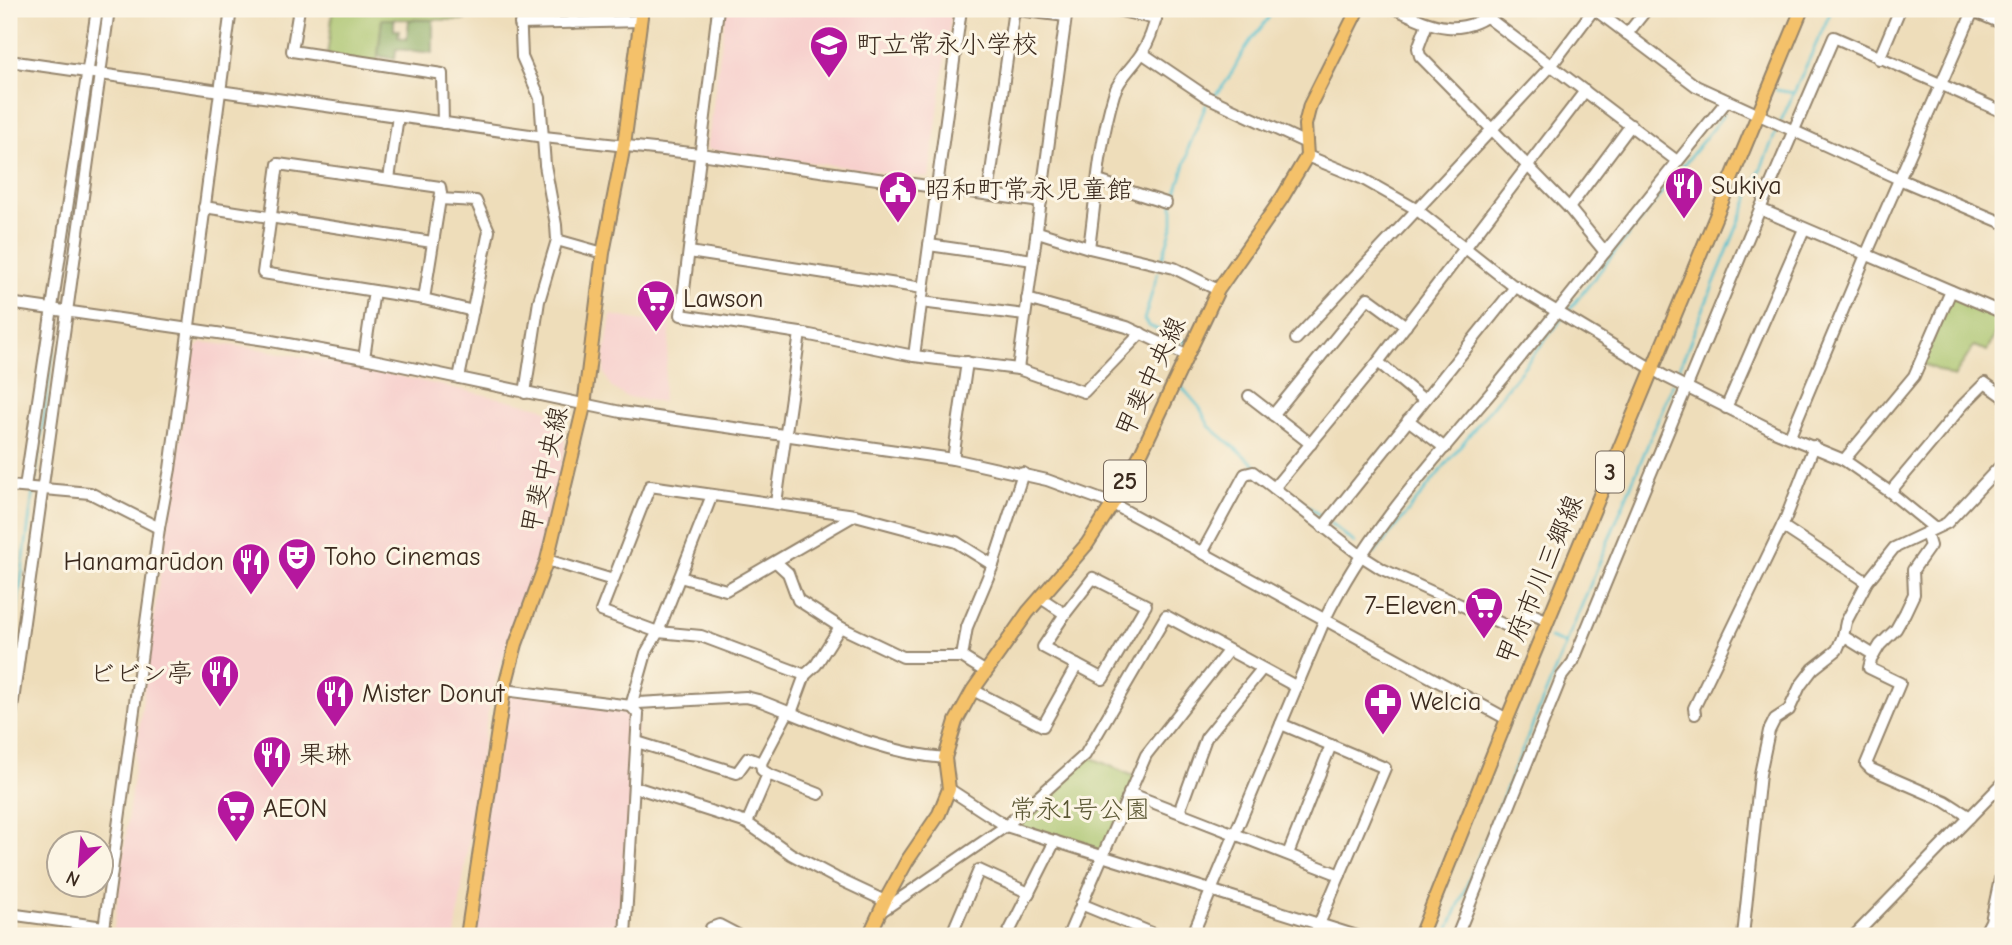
<svg xmlns="http://www.w3.org/2000/svg" width="2012" height="945" viewBox="0 0 2012 945" font-family="'Comic Neue','Klee One',sans-serif">
  <style>
    .built { fill: #f7d0cd }
    .green { fill: #a5c168; stroke: #707643; stroke-width: 2 }
    .forest { fill: #84a75c; stroke: #60683d; stroke-width: 2 }
    .lines { fill: none; stroke-linecap: round; stroke-linejoin: round }
    .stream { stroke: #55c1d0; stroke-width: 2.5 }
    .minor-casing { stroke: #94846c; stroke-width: 14 }
    .major-casing { stroke: #94846c; stroke-width: 16 }
    .minor { stroke: #fff; stroke-width: 10 }
    .major { stroke: #f4c16a; stroke-width: 12 }
    .labels { text-anchor: middle; dominant-baseline: central; stroke-width: 6; stroke-linejoin: round; paint-order: stroke }
    .shield { fill: #fcf5e5; stroke: #75675a; stroke-width: 2 }
    .shield-label { font-size: 24px; font-weight: bold; fill: #3b2a1e }
    .poi-label { font-size: 26px; fill: #3b2a1e; stroke: #fcf5e5; text-anchor: start }
    .street-label { font-size: 26px; fill: #3b2a1e; stroke: #fcf5e5 }
    .park-label { font-size: 26px; fill: #5b5734; stroke: #fcf5e5 }
  </style>
  <rect width="100%" height="100%" fill="#fcf5e5"/>
  <filter id="ink" filterUnits="userSpaceOnUse"><feTurbulence type="fractalNoise" baseFrequency=".0143" numOctaves="2"/><feDisplacementMap in="SourceGraphic" scale="14" xChannelSelector="R" yChannelSelector="G"/><feConvolveMatrix kernelMatrix="1 2 1 2 8 2 1 2 1" color-interpolation-filters="sRGB"/></filter>
  <filter id="wash" filterUnits="userSpaceOnUse"><feTurbulence type="fractalNoise" baseFrequency=".00686" numOctaves="4" result="noise"/><feDisplacementMap in="SourceGraphic" scale="28" xChannelSelector="R" yChannelSelector="G"/><feGaussianBlur stdDeviation="1.57" result="paint"/><feColorMatrix in="noise" values="0 0 0 0 0 0 0 0 0 0 0 0 0 0 0 0 0 1.4 0 .05"/><feComposite in="paint" operator="in"/></filter>
  <g filter="url(#wash)">
    <rect width="100%" height="100%" fill="#eeddba"/>
    <g class="built">
      <path d="M726,9h226l-23,169 -222,-29z"/>
      <path d="M611,315l60,11 -9,76 -36,-5 -15,-10 -7,-15v-13z"/>
      <path d="M202,342l58,7 97,18 183,40 16,8 8,12 1,23 -23,96 -42,119 -13,52 -32,219h-342l39,-310 42,-276z"/>
      <path d="M504,690l127,16 7,8 -13,222h-158z"/>
    </g>
    <g class="green">
      <path d="M333,9h133l-1,11 -83,-1 -5,45 -50,-7z"/>
      <path d="M1951,291l52,25 -16,35 -13,-5 -20,31 -31,-13z"/>
      <path d="M1085,755l51,22 -35,79 -95,-30z"/>
    </g>
    <path class="forest" d="M382,19h12v11h5l-1,7 9,2 2,-19h24v33l-37,-4 -1,10 -17,-3z"/>
    <g class="lines">
      <g class="stream">
        <path d="M94,65l5,-32"/>
        <path d="M1776,90l18,3"/>
        <path d="M1214,96c19,-18 22,-36 37,-56 9,-12 15,-16 23,-31"/>
        <path d="M1781,121l51,-112"/>
        <path d="M1162,259l11,-35v-22l15,-47v-6l18,-44"/>
        <path d="M1158,272l-14,48 5,6 37,15 -2,4"/>
        <path d="M60,302l32,-221"/>
        <path d="M1566,314l158,-200"/>
        <path d="M1676,376l102,-249"/>
        <path d="M1181,386l19,22 9,18 64,54"/>
        <path d="M34,485l24,-166"/>
        <path d="M1283,487l39,30"/>
        <path d="M1330,523l25,20"/>
        <path d="M1374,554l188,-235"/>
        <path d="M1550,638l16,6"/>
        <path d="M9,669l24,-177"/>
        <path d="M1446,936l227,-553"/>
      </g>
    </g>
  </g>
  <g filter="url(#ink)">
    <g class="lines">
      <g class="minor-casing">
        <g id="minor">
          <path d="M299,9l-7,42 150,23 1,49"/>
          <path d="M520,9l2,48 18,41 5,67 11,60 1,15 -18,61 -14,92"/>
          <path d="M718,9l-37,306 119,18 114,23 104,13 66,23 57,-59"/>
          <path d="M1008,9l58,7"/>
          <path d="M1112,9l44,10"/>
          <path d="M1396,9c37,18 66,30 101,0"/>
          <path d="M1594,9l102,77 203,93 104,44"/>
          <path d="M1973,11l30,13"/>
          <path d="M1487,17l190,144"/>
          <path d="M573,23l1,-14"/>
          <path d="M520,24l120,-3"/>
          <path d="M1427,24l-9,24 2,8 149,152 36,44"/>
          <path d="M1627,34l20,-25"/>
          <path d="M1142,53l65,44 99,46"/>
          <path d="M1879,59l21,-50"/>
          <path d="M9,61l535,76 156,17 341,48"/>
          <path d="M1307,156l54,22 55,31 95,75 153,92 110,55 70,29 46,32 44,36"/>
          <path d="M389,179l9,-63"/>
          <path d="M1098,181l68,22"/>
          <path d="M988,194l26,-185"/>
          <path d="M440,199l36,2 13,30 -30,147"/>
          <path d="M204,207l228,35"/>
          <path d="M1569,208l62,-83"/>
          <path d="M1760,209l243,104"/>
          <path d="M1038,232l51,16 85,20 44,22"/>
          <path d="M557,240l46,13"/>
          <path d="M929,245l104,15"/>
          <path d="M1089,248c7,-51 10,-105 25,-154 5,-16 18,-26 27,-40 9,-13 14,-30 17,-45"/>
          <path d="M689,252l234,36"/>
          <path d="M424,299l17,-106 -1,-6 -162,-23 -15,109 161,26 49,12"/>
          <path d="M1027,299l100,28 59,28"/>
          <path d="M921,302l104,13"/>
          <path d="M9,303l257,37 98,18 257,54 332,47 94,21 66,24 394,215"/>
          <path d="M1296,339l255,-273 43,-57"/>
          <path d="M914,356l47,-347"/>
          <path d="M364,358l10,-67"/>
          <path d="M1378,362l46,38"/>
          <path d="M1018,369l49,-360"/>
          <path d="M1249,396l62,48"/>
          <path d="M1726,408l78,-179"/>
          <path d="M1273,415l95,-117 38,28"/>
          <path d="M1408,420l37,28"/>
          <path d="M1790,436l76,-181 108,-246"/>
          <path d="M953,459l14,-97"/>
          <path d="M1844,460l70,-84 37,-85"/>
          <path d="M9,486l81,7 69,35"/>
          <path d="M25,487l72,-478"/>
          <path d="M1890,492l73,-87 22,-22 18,13"/>
          <path d="M776,503l24,-170"/>
          <path d="M1782,526l85,56"/>
          <path d="M1323,527l193,-241"/>
          <path d="M1926,533l4,13 -17,24 1,24 -9,19 -9,16 -16,16 -9,15 -2,8 31,15 -34,81 5,5 74,32 25,16"/>
          <path d="M1202,553l43,-79 8,-2 21,16"/>
          <path d="M547,560l66,20"/>
          <path d="M776,562l12,11 10,27 42,27 63,30h59l24,15"/>
          <path d="M680,577l46,13 129,-75"/>
          <path d="M1041,598l24,16 28,-36 53,27 -43,74 -60,-32 22,-33"/>
          <path d="M1548,621l-20,-9 -8,20 -138,-63 -22,-14 -86,-67 104,-126 207,-271"/>
          <path d="M1843,636l31,19"/>
          <path d="M962,657l5,-30 26,-62"/>
          <path d="M805,675l-104,-39 -43,-4 -57,-21 49,-125 205,29 101,27 37,23 30,-92"/>
          <path d="M504,690l127,16 7,8 -13,222"/>
          <path d="M973,690l70,36 34,-61"/>
          <path d="M631,706l7,-3 108,-6 12,3c60,23 122,53 187,58"/>
          <path d="M631,706l15,-53 12,-21 54,-137"/>
          <path d="M791,713l14,-38 11,-10 24,-38"/>
          <path d="M1695,714l-1,-6 91,-188 29,-74"/>
          <path d="M1281,724l104,44 -71,168"/>
          <path d="M9,730l100,-721"/>
          <path d="M637,742l100,31 11,-15 13,5 27,-51"/>
          <path d="M768,774l51,20"/>
          <path d="M635,787l112,36 44,31 45,24 49,23"/>
          <path d="M949,789l57,37 351,110"/>
          <path d="M1129,793l211,82"/>
          <path d="M1179,812l27,-74 56,-69"/>
          <path d="M747,823l21,-49 -6,-4 -1,-7"/>
          <path d="M1288,854l43,-109"/>
          <path d="M1081,904l78,32"/>
          <path d="M879,913l127,-87 79,-71 81,-139 131,71"/>
          <path d="M9,914l95,13"/>
          <path d="M103,936l56,-408 11,-59 61,-460"/>
          <path d="M710,936l1,-8 8,-3 21,11"/>
          <path d="M951,936l28,-66 50,23"/>
          <path d="M1007,936l48,-95"/>
          <path d="M1068,936l78,-181 82,-104"/>
          <path d="M1192,936l133,-317c43,-89 112,-162 175,-237 77,-93 150,-188 226,-280"/>
          <path d="M1457,936l105,-260 11,-14 187,-453 74,-172 169,75"/>
          <path d="M1743,936l17,-162 9,-43 6,-12 14,-9 11,-24 13,-17 24,-19 6,-14 3,-14 21,-40 27,-34 53,-25 56,-60"/>
          <path d="M1854,936l149,-153"/>
          <path d="M1983,936l8,-15 12,-56"/>
        </g>
      </g>
      <g class="major-casing">
        <g id="major">
          <path d="M467,936l37,-246 12,-46 31,-84 37,-154 19,-153 21,-108 18,-136"/>
          <path d="M869,936l16,-35 22,-40 32,-47 10,-25 -4,-31 11,-37 17,-31 55,-78 59,-68 29,-45 26,-48 76,-161 64,-92 25,-42 -2,-31 5,-20 48,-96"/>
          <path d="M1420,936l87,-217 295,-710"/>
        </g>
      </g>
      <use href="#minor" class="minor"/>
      <use href="#major" class="major"/>
    </g>
  </g>
  <defs>
    <g id="school-pin" transform="scale(2.0125)"><path d="M0 17L-7.5 6A9.5 9.5 0 1 1 7.5 6Z" fill="#b5179e" stroke="#fcf5e5"/><path d="M0-5L7-2L0 1L-7-2ZM-4 1L0 2.5L4 1V4Q0 6-4 4Z" fill="#fff"/></g>
    <g id="restaurant-pin" transform="scale(2.0125)"><path d="M0 17L-7.5 6A9.5 9.5 0 1 1 7.5 6Z" fill="#b5179e" stroke="#fcf5e5"/><path d="M-5-6h1v4h1v-4h1v4h1v-4h1v5L-1.5 .5V6h-2V.5L-5-1ZM5-6V6H3V1.5H1.5Q1.5-4 5-6Z" fill="#fff"/></g>
    <g id="civic-pin" transform="scale(2.0125)"><path d="M0 17L-7.5 6A9.5 9.5 0 1 1 7.5 6Z" fill="#b5179e" stroke="#fcf5e5"/><path d="M-.6-6.5H3V-4.5H.6V-3L4-1V1h2V6H-6V1h2V-1L-.6-3ZM-1.2 2.5V6h2.4V2.5Z" fill="#fff"/></g>
    <g id="supermarket-pin" transform="scale(2.0125)"><path d="M0 17L-7.5 6A9.5 9.5 0 1 1 7.5 6Z" fill="#b5179e" stroke="#fcf5e5"/><path d="M-6-5.5h2.5l.6 2H6L4.5 2H-2.5L-4.4-4H-6ZM-1.5 3.2a1.3 1.3 0 1 0 .1 0ZM3 3.2a1.3 1.3 0 1 0 .1 0Z" fill="#fff"/></g>
    <g id="theatre-pin" transform="scale(2.0125)"><path d="M0 17L-7.5 6A9.5 9.5 0 1 1 7.5 6Z" fill="#b5179e" stroke="#fcf5e5"/><path d="M-5-5.5Q0-4 5-5.5V0Q5 5 0 6Q-5 5-5 0ZM-3.3-2.5H-1v1.5H-3.3ZM1-2.5H3.3v1.5H1ZM-2.8 1Q0 5.5 2.8 1Z" fill="#fff"/></g>
    <g id="pharmacy-pin" transform="scale(2.0125)"><path d="M0 17L-7.5 6A9.5 9.5 0 1 1 7.5 6Z" fill="#b5179e" stroke="#fcf5e5"/><path d="M-2-6h4v4h4v4h-4v4h-4v-4h-4v-4h4Z" fill="#fff"/></g>
  </defs>
  <g fill-rule="evenodd">
    <use href="#school-pin" x="829" y="45"/>
    <use href="#restaurant-pin" x="1684" y="186"/>
    <use href="#civic-pin" x="898" y="190"/>
    <use href="#supermarket-pin" x="656" y="299"/>
    <use href="#theatre-pin" x="297" y="557"/>
    <use href="#restaurant-pin" x="251" y="562"/>
    <use href="#supermarket-pin" x="1484" y="606"/>
    <use href="#restaurant-pin" x="220" y="674"/>
    <use href="#restaurant-pin" x="335" y="694"/>
    <use href="#pharmacy-pin" x="1383" y="702"/>
    <use href="#restaurant-pin" x="272" y="755"/>
    <use href="#supermarket-pin" x="236" y="809"/>
  </g>
  <g class="labels">
    <g class="shield">
      <rect x="1596" y="451.5" width="28" height="41" rx="5"/>
      <rect x="1104" y="460.5" width="42" height="41" rx="5"/>
    </g>
    <g class="shield-label">
      <text x="1610" y="472">3</text>
      <text x="1125" y="481">25</text>
    </g>
    <g class="poi-label">
      <text x="856" y="45">町立常永小学校</text>
      <text x="1711" y="186">Sukiya</text>
      <text x="925" y="190">昭和町常永児童館</text>
      <text x="683" y="299">Lawson</text>
      <text x="324" y="557">Toho Cinemas</text>
      <text x="224" y="562" text-anchor="end">Hanamarūdon</text>
      <text x="1457" y="606" text-anchor="end">7-Eleven</text>
      <text x="193" y="674" text-anchor="end">ビビン亭</text>
      <text x="362" y="694">Mister Donut</text>
      <text x="1410" y="702">Welcia</text>
      <text x="299" y="755">果琳</text>
      <text x="263" y="809">AEON</text>
    </g>
    <g class="street-label">
      <text transform="translate(1151 377) rotate(-65)">甲斐中央線</text>
      <text transform="translate(545 470) rotate(-77)">甲斐中央線</text>
      <text transform="translate(1540 580) rotate(-67)">甲府市川三郷線</text>
    </g>
    <g class="park-label">
      <text x="1080" y="810">常永1号公園</text>
    </g>
  </g>
  <rect width="2012" height="945" fill="none" stroke="#fcf5e5" stroke-width="35"/>
  <g transform="translate(80 864) rotate(206)"><circle r="33" fill="#fcf5e5" stroke="#afa495" stroke-width="2"/>
  <path d="M0-5L12 26L0 18L-12 26Z" fill="#b5179e"/>
  <text y="-10" font-size="19" font-weight="bold" text-anchor="middle" fill="#3b2a1e">N</text>
  </g>
</svg>
